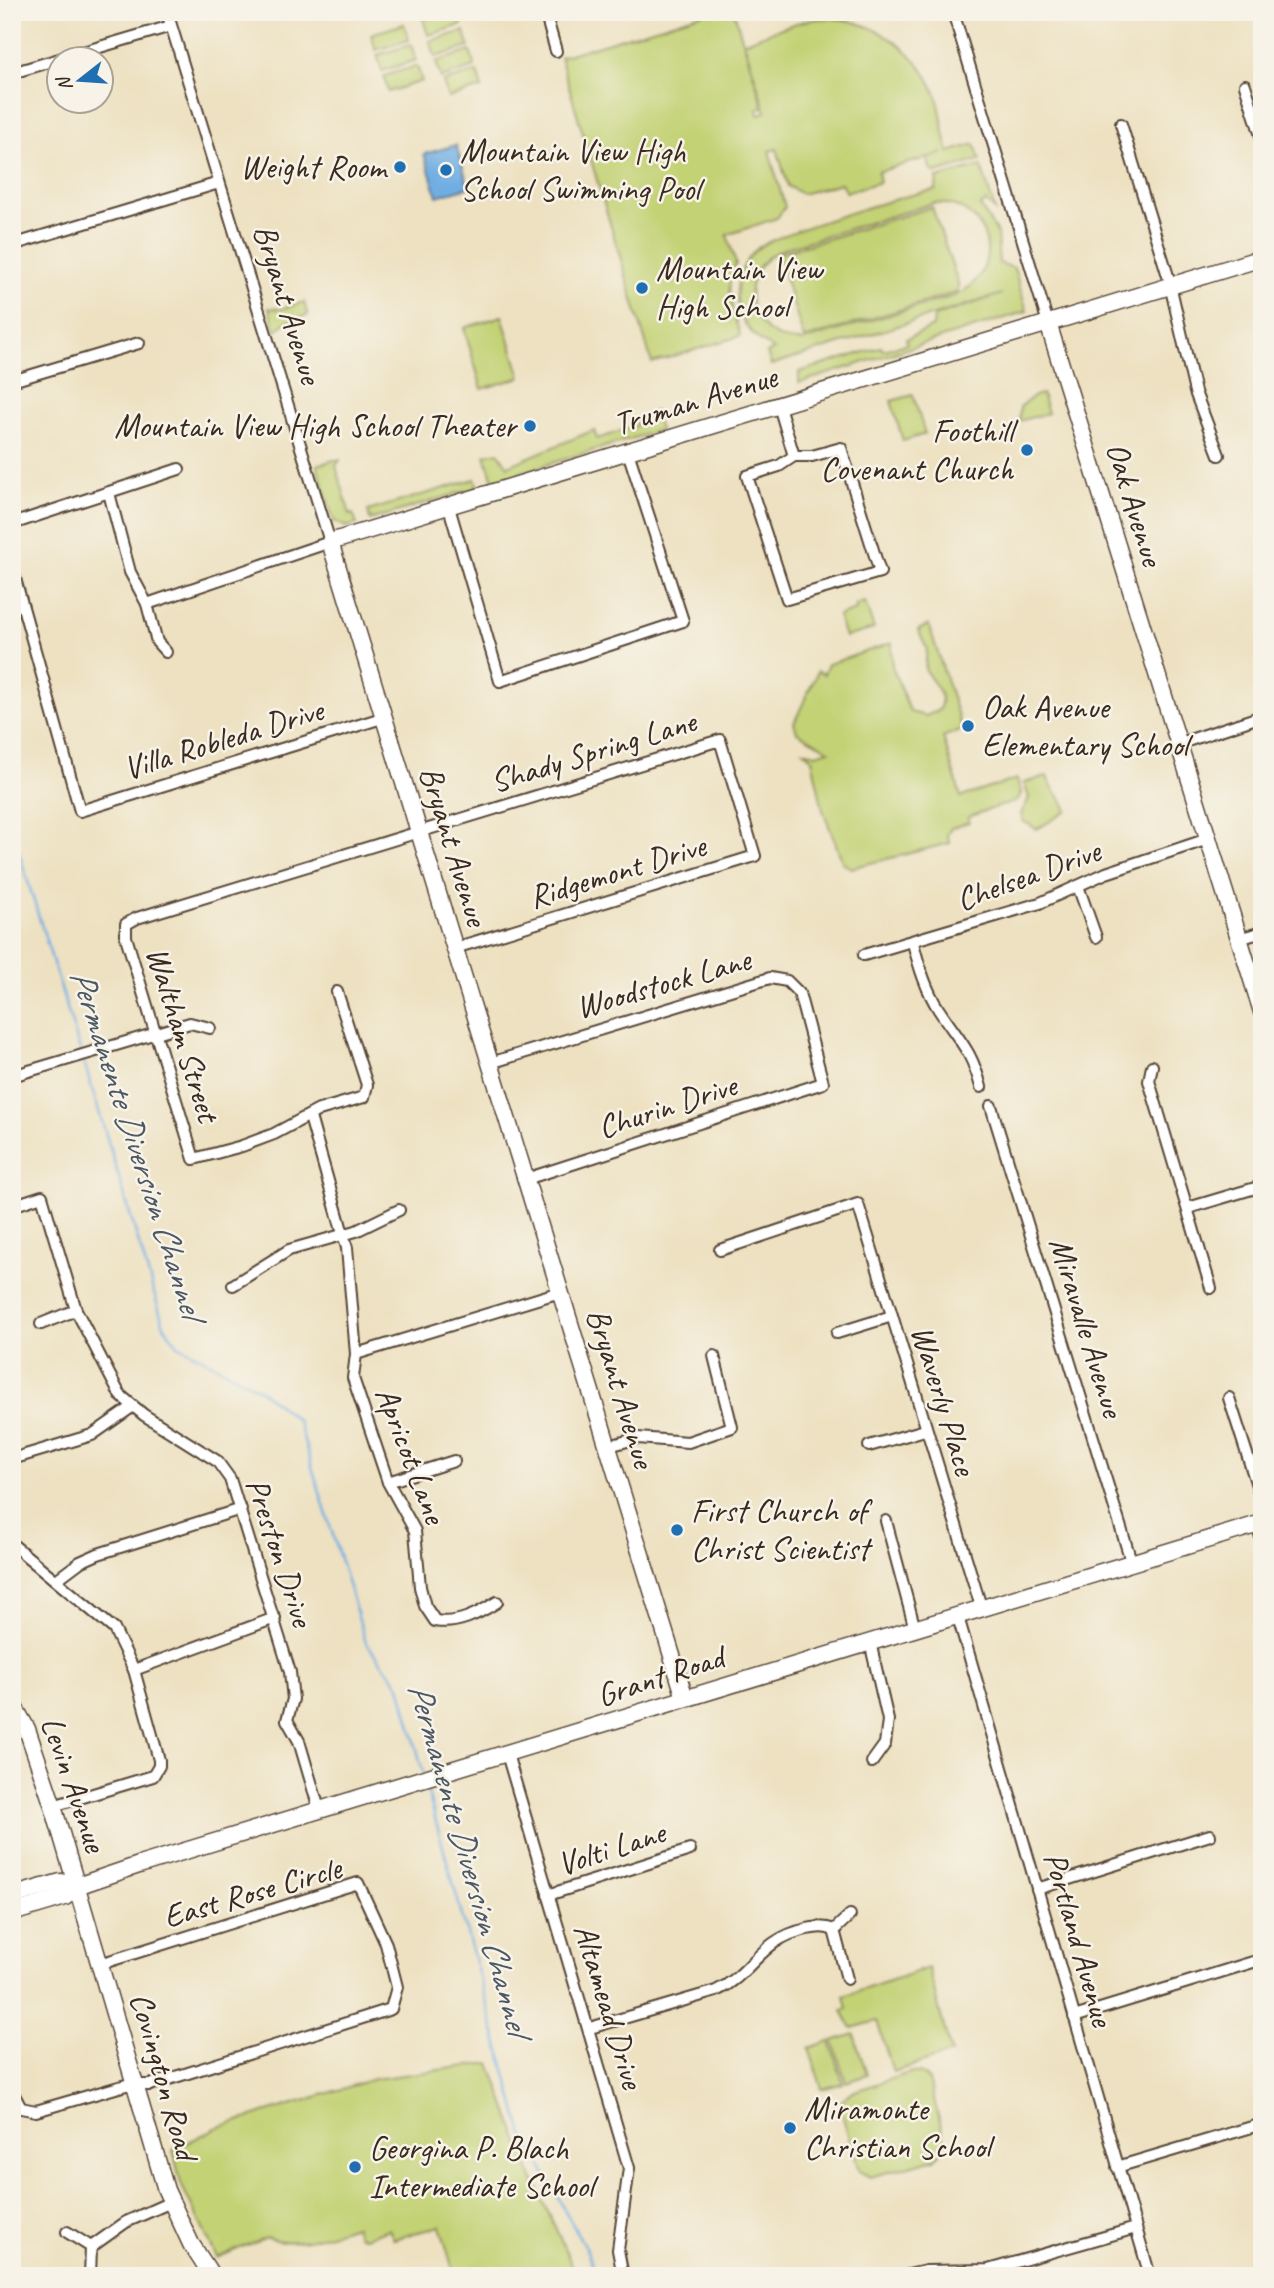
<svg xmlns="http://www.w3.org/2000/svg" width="1274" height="2288" viewBox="0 0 1274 2288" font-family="Caveat,sans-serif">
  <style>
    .green { fill: #c3d274; stroke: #7f7e49; stroke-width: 2; fill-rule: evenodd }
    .water { fill: #6fade2; stroke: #556c80; stroke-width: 2 }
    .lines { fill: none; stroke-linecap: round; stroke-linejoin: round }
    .stream { stroke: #6fade2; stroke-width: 2.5 }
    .street-casing { stroke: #564536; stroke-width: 14 }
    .secondary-casing { stroke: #564536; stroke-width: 19 }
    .street { stroke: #fff; stroke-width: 10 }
    .secondary { stroke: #fff; stroke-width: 16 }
    .poi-dot { fill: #1f6fb2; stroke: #f7f3e8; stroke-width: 2.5 }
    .labels { text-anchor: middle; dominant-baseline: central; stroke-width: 5; stroke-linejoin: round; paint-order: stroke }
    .poi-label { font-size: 33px; fill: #3b2a1e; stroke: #f7f3e8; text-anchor: start }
    .street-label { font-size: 33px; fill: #3b2a1e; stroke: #f7f3e8 }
    .water-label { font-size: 35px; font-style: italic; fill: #4d5863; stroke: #f7f3e8 }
  </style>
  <rect width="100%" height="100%" fill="#f7f3e8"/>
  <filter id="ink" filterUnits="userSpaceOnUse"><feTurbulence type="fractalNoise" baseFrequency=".0143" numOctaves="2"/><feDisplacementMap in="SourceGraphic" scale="14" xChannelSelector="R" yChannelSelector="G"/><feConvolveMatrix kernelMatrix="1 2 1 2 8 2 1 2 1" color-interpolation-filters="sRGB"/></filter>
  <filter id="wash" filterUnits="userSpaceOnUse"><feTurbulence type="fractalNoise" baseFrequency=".00686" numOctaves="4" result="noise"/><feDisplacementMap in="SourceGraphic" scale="28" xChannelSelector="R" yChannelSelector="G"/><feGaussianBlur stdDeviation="1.57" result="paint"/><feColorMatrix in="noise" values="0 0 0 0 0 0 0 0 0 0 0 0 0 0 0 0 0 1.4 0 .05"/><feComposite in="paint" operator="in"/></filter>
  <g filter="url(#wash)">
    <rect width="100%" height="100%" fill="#ede1c1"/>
    <g class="green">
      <path d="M446,12h12l4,13 -34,10 -5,-16z"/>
      <path d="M708,12h26l29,95 -6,2 1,6 8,-3 -22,-70c23,-7 43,-19 67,-22 53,-8 105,25 125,74 7,19 6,39 13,58l26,-8 5,16 -44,13 -5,-3 -4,-11 16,-6 -65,19 2,10 -34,10 -5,-9 -39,11 -14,-8 -11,-37 -8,2 16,56 -8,11 -50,17 9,29c-14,23 -2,47 4,72l-88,27 -92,-306z"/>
      <path d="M404,24l5,16 -33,10 -5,-16z"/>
      <path d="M464,31l5,16 -34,10 -5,-16z"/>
      <path d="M411,45l5,15 -34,11 -5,-16z"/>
      <path d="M470,51l5,16 -34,11 -5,-16z"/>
      <path d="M417,66l5,15 -34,11 -4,-16z"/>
      <path d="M477,72l5,16 -34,10 -5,-16z"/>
      <path d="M981,166l14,44 -9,-8 -6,4 17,27 2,30 15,5 13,43 -228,72v-11l82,-25 2,3 24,-6 -1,-5 27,-12 1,-10 68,-23 -231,71 -4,-12 7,-3c-19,-11 -34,-26 -37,-49 -2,-20 6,-40 21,-53 18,-14 152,-55 178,-58l1,-12zM934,203c58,-1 74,70 20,93l-152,45c-56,2 -72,-71 -19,-92z"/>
      <path d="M932,207l26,76v9l-154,47 -26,-85z"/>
      <path d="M304,302l4,13 -22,7 -10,9 -7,-23 12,1z"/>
      <path d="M502,316l19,61 -39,12 -18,-61z"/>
      <path d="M1042,394l6,19 -29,8 1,-14 14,-11z"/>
      <path d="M913,395l12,39 -22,7 -12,-40z"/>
      <path d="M655,411l5,19 -167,51 -8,-26 13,-3 10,14 86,-36 3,9 39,-13 -1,-7z"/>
      <path d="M334,460h6l-4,6 14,49 3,-1 4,10 -11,3 -12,-6 -17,-56z"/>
      <path d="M475,479l3,8 -108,33 -2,-9z"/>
      <path d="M865,602l9,27 -29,8 -7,-21 18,-6 -1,-5z"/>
      <path d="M929,625l33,104 -19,8 18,60 56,-18 4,14 -3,7 -50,17 1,5 -18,6 -4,7 3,8 -99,25 -8,-5 -20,-53 -11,-51 -8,-8 12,3 13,-4 -32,-18 -3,-9 24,-52 6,3 4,-10 64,-21v23l18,46 16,4 13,-6c8,-18 -7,-26 -14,-41l2,-20 -9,-19z"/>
      <path d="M1047,776c5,18 15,19 20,35l-30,18 -14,-8 -2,-7 8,-16 -5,-15z"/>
      <path d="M928,1968l23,85 -58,19 -16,-51 -25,7 -10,-17 5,-2 -3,-13z"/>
      <path d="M854,2034l13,41 -21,7 -13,-41z"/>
      <path d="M830,2041l13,42 -21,6 -13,-41z"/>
      <path d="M490,2063l37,102 50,111h-122l-15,-50 -46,13 -5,-10 -24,8 -7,-2 -3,-9c-31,9 -58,23 -89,11l-49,21 -36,-74 -8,-34 43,-22 158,-49z"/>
      <path d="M912,2072l10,2 7,6 17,66 -11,13 -65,18 -11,-6 -18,-60v-10l11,-9z"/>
    </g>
    <path class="water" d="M456,145l13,42 -32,9 -13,-42z"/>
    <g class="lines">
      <g class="stream">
        <path d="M12,830l69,223"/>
        <path d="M83,1059l81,267 14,19 81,44 39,32 68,222 34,43 23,86"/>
        <path d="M425,1782l97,349 65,120 10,25"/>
      </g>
    </g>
  </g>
  <g filter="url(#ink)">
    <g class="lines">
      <g class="street-casing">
        <g id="street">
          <path d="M545,12l11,39"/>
          <path d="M953,12l95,311"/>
          <path d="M12,73l159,-47"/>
          <path d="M1245,85l17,54"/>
          <path d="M1121,124l47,152 27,116 24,63"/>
          <path d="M12,245l207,-62"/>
          <path d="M12,381l127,-38"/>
          <path d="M779,406l15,50"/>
          <path d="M841,448l39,124 -93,27 -40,-123 32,-10 15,-10h18z"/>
          <path d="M109,493l21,79 17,32 10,38 9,10"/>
          <path d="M448,504l52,177 183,-60 -55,-169"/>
          <path d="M12,524l167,-55"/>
          <path d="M12,568l68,243 302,-93"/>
          <path d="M147,604l183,-62 -163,-530"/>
          <path d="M1178,744l84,-28"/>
          <path d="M1078,886l18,51"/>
          <path d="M1239,939l23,-7"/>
          <path d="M913,943c6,23 13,47 26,67 21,32 32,39 42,77"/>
          <path d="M864,955l176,-52 66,-30 102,-34"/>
          <path d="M337,992l30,93 -3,12 -45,13 -45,24 -32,12 -48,13 -68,-222v-13l11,-6 583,-178 35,116 -300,92"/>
          <path d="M490,1063l280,-85 17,3 12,12 24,90 -297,96"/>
          <path d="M1152,1066l-3,15 62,207"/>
          <path d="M12,1076l178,-53 20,5"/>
          <path d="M991,1106l141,458"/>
          <path d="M310,1117l37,131 9,106 -3,24 35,104 27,49 5,56 5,19 10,15c22,4 43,-7 62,-19"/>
          <path d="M12,1206l30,-10 34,114 44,85 24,20 73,46 13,18 60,193 3,27 -6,21 12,21 20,68"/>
          <path d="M1188,1208l74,-22"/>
          <path d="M720,1250l138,-46 124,406"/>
          <path d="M233,1285l56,-35 67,-19 43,-21"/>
          <path d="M41,1324l35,-14"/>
          <path d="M837,1333l55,-17"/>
          <path d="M356,1354l204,-62"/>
          <path d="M1229,1398l33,103"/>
          <path d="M609,1446l29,-8 50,4 44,-15 -18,-71"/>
          <path d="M869,1446l56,-16"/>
          <path d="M12,1459l80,-24 40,-28"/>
          <path d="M388,1482l66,-21"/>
          <path d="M886,1521l29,108"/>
          <path d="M1257,1525l5,15"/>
          <path d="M12,1544l102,85 20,41 25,90v6l-6,10 -100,30"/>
          <path d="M56,1580l24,-18 18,-8 143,-45"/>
          <path d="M958,1617l192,659"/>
          <path d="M870,1642l18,78 -3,24 -13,18"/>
          <path d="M134,1670l141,-52"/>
          <path d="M507,1754l122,414 -11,82 5,26"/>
          <path d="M1037,1889l173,-54"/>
          <path d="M548,1895l142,-45"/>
          <path d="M834,1930l13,49"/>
          <path d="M1074,2017l179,-55"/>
          <path d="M590,2028l126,-37c38,-18 43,-52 91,-62 10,-2 17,-3 27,1l16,-15"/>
          <path d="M12,2091l9,17 15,3 90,-26h24l241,-76 6,-22 -11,-43 -28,-61 -258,81"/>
          <path d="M1117,2167l145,-43"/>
          <path d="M67,2232l24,15"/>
          <path d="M90,2276l1,-29 35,-25 45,-20"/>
          <path d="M904,2276l22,-5 62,-1 148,-42"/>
        </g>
      </g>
      <g class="secondary-casing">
        <g id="secondary">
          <path d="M1048,323l214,689"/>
          <path d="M685,1698l-355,-1156 932,-284"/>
          <path d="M12,1703l15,26 26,77 113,384 25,54 21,32"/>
          <path d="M12,1896l49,-14 16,4"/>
          <path d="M12,1913l53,-16 12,-11 62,-21 1123,-342"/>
        </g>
      </g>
      <use href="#street" class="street"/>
      <use href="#secondary" class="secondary"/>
    </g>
  </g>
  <g class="poi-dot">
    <circle cx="400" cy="167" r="7"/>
    <circle cx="446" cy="170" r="7"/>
    <circle cx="642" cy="288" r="7"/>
    <circle cx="530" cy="426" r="7"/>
    <circle cx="1027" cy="450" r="7"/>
    <circle cx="968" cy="726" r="7"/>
    <circle cx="677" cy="1530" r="7"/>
    <circle cx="790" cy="2128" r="7"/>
    <circle cx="355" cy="2167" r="7"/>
  </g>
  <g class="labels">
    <g class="poi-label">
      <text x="460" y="151">Mountain View High<tspan x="460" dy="38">School Swimming Pool</tspan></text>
      <text x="386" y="167" text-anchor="end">Weight Room</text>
      <text x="656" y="269">Mountain View<tspan x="656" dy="38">High School</tspan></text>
      <text x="516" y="426" text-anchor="end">Mountain View High School Theater</text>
      <text x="1013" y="431" text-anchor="end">Foothill<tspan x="1013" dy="38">Covenant Church</tspan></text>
      <text x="982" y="707">Oak Avenue<tspan x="982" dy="38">Elementary School</tspan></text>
      <text x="691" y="1511">First Church of<tspan x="691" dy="38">Christ Scientist</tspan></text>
      <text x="804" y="2109">Miramonte<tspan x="804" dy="38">Christian School</tspan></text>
      <text x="369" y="2148">Georgina P. Blach<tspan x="369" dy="38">Intermediate School</tspan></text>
    </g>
    <g class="street-label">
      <text transform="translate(288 304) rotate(73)">Bryant Avenue</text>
      <text transform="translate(695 400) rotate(-17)">Truman Avenue</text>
      <text transform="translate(1135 504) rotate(73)">Oak Avenue</text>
      <text transform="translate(223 739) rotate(-17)">Villa Robleda Drive</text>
      <text transform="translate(593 751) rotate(-17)">Shady Spring Lane</text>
      <text transform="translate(454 846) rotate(73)">Bryant Avenue</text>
      <text transform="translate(617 871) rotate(-17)">Ridgemont Drive</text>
      <text transform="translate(1028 875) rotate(-20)">Chelsea Drive</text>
      <text transform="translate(663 983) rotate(-16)">Woodstock Lane</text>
      <text transform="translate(183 1034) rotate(73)">Waltham Street</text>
      <text transform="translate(667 1106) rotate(-18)">Churin Drive</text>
      <text transform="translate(1087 1327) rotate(73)">Miravalle Avenue</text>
      <text transform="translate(621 1388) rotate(73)">Bryant Avenue</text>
      <text transform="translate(944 1400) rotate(73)">Waverly Place</text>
      <text transform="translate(411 1455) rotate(69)">Apricot Lane</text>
      <text transform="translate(280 1552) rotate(72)">Preston Drive</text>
      <text transform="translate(660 1676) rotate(-18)">Grant Road</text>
      <text transform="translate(74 1784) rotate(71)">Levin Avenue</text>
      <text transform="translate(611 1848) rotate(-18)">Volti Lane</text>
      <text transform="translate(252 1892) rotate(-16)">East Rose Circle</text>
      <text transform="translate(1079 1939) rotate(74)">Portland Avenue</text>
      <text transform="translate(609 2006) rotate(73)">Altamead Drive</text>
      <text transform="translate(164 2076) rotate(74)">Covington Road</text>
    </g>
    <g class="water-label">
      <text transform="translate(137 1143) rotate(72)">Permanente Diversion Channel</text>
      <text transform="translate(469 1858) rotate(74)">Permanente Diversion Channel</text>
    </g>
  </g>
  <rect width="1274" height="2288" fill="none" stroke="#f7f3e8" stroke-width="42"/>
  <g transform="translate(80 80) rotate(253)"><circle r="33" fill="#f7f3e8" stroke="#aca397" stroke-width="2"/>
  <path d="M0-5L12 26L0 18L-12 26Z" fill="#1f6fb2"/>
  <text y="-10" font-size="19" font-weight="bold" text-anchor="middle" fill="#3b2a1e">N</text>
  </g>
</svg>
